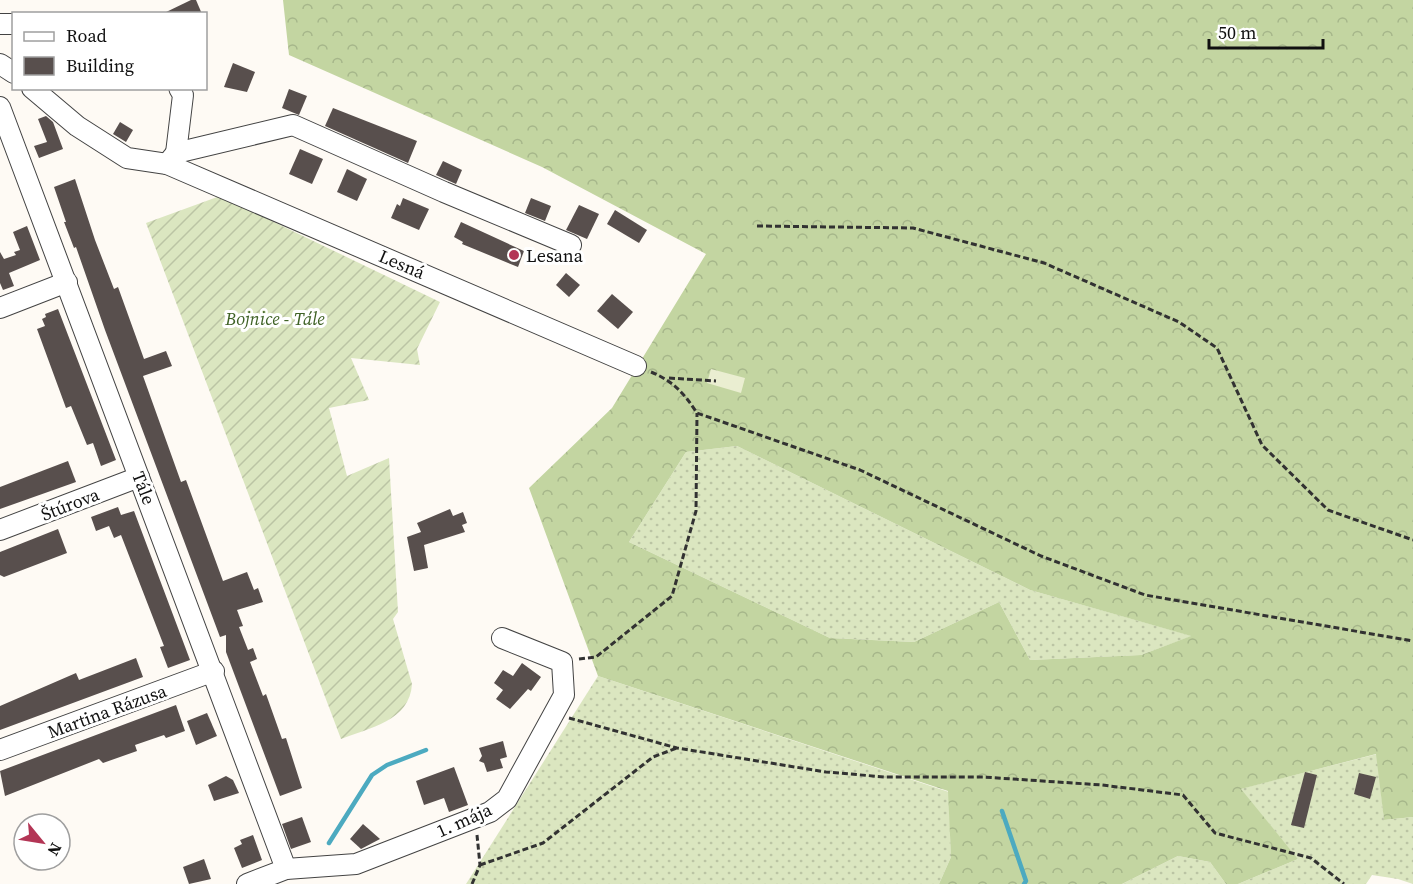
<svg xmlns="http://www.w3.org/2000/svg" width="1413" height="884" viewBox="0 0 1413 884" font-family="'Source Serif 4',serif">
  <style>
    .grass { fill: url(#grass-dots) }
    .forest { fill: url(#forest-crowns); fill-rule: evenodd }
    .garden { fill: url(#garden-furrows) }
    .pitch { fill: #eaeed1 }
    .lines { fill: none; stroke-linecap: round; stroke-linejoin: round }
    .stream { stroke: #4caac0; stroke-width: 4.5 }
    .building { fill: #584f4d }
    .minor-casing { stroke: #434343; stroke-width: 22 }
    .path { stroke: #323232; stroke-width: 3; stroke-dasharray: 6 3; stroke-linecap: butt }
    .minor { stroke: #fff; stroke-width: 20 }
    .poi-dot { fill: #b33555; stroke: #fff; stroke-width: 2 }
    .labels { text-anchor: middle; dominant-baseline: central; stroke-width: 6; stroke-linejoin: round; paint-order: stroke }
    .poi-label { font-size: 18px; fill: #101010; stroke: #fff; text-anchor: start }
    .street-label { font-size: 18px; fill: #101010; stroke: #fff }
    .park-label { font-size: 18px; font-style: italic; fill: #3f6226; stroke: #fff }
  </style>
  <defs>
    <pattern id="grass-dots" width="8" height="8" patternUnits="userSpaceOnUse" patternTransform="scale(1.5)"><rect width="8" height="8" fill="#dbe6c0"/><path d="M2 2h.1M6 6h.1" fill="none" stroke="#bbc4a4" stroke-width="1.8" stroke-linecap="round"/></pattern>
    <pattern id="forest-crowns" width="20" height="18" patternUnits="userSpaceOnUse" patternTransform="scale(1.5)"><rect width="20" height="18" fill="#c3d5a1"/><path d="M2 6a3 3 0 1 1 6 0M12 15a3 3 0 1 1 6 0" fill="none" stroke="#a6b68a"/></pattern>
    <pattern id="garden-furrows" width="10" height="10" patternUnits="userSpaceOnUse" patternTransform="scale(1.5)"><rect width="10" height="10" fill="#dbe6c0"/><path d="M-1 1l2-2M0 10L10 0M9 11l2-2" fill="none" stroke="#bbc4a4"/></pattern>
  </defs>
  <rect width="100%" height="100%" fill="#fefaf4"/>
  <g class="grass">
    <path d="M737,446l293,144 162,46 -51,19 -111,5 -31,-58 -85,40 -84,-4 -201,-96 57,-90z"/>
    <path d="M598,676l351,116 2,65 -12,27h-473z"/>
    <path d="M1377,754l7,66 29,-3v67l-15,-5 -26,-4 -6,9h-128l60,-25 -58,-70z"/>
    <path d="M1178,856l32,6 16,22h-104z"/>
  </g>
  <path class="forest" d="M283,0h1130v817l-29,3 -8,-66 -135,35 57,70 -60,25h-12l-16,-22 -32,-6 -56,28h-183l12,-27 -3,-66 -350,-115 -69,-188 83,-80 94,-154 -164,-87 -253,-112zM737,446l293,144 161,46 -50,19 -111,5 -31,-58 -85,40 -84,-4 -201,-96 57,-90z"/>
  <path class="garden" d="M220,196l220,106 -23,47 3,16 -69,-7 18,42 -40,8 18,68 42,-18 9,154 -5,7 19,65c-2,37 -43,44 -71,55l-195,-516z"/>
  <path class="pitch" d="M711,369l34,9 -4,15 -34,-10z"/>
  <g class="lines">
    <g class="stream">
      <path d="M1002,811l24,70 -2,3"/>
      <path d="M329,843l43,-68 15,-10 39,-15"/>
    </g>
  </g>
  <g class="building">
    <path d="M191,0h5l6,14h-40z"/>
    <path d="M233,63l22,9 -8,20 -23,-5z"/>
    <path d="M289,89l18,7 -8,19 -17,-7z"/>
    <path d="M333,108l84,33 -9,22 -83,-37z"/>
    <path d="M46,116l7,6 10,27 -24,9 -5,-12 13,-4 -9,-23z"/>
    <path d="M120,122l13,8 -7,12 -13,-8z"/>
    <path d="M300,149l23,10 -11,25 -23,-10z"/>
    <path d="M443,161l19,9 -6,14 -20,-9z"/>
    <path d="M347,169l20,10 -10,22 -20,-9z"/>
    <path d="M75,179l20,61 19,49 4,-2 26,72 22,-8 6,15 -29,10 38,106 5,-2 37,101 24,-9 7,18 4,-2 5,14 -26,8 6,16 -4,1 9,23 5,-2 4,11 -7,3 13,34 3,-2 16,45 4,-1 16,50 -22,8 -54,-144v-17l-6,2 -115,-307 -29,-83 -2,1 -10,-26h2l-12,-35z"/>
    <path d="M403,198l26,11 -10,21 -28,-12 6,-14 3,2z"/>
    <path d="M531,198l20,8 -6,15 -20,-8z"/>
    <path d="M579,205l20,9 -12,25 -21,-9z"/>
    <path d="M615,210l32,20 -8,13 -32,-19z"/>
    <path d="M461,222l63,29 -6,16 -56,-23 1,-2 -9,-5z"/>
    <path d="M27,226l13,34 -31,13 5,13 -11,4 -3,-7v-31l4,7 12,-4 -2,-3 6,-2 -7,-18z"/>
    <path d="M566,273l14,12 -11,12 -13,-12z"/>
    <path d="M612,294l21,18 -15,17 -21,-18z"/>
    <path d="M58,309l58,151 -15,6 -8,-23 -6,2 -16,-39 -5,2 -29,-79 8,-3 -3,-7 4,-2 -1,-3z"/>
    <path d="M68,461l8,21 -76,27v-22z"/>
    <path d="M118,507l3,8 13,-4 56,149 -22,8 -8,-21 4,-1 -43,-111 -7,3 -5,-12 -13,5 -5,-14z"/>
    <path d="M450,509l3,7 10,-4 4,11 -5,2 3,7 -41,13 4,23 -14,3 -7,-34 14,-5 -4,-9z"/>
    <path d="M58,529l9,24 -63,24 -4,-2v-23z"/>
    <path d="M136,658l7,19 -143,53v-24l76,-33 3,7z"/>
    <path d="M522,663l19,14 -10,14 -3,-2 -18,20 -14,-10 7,-9 -9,-7 9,-13 10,6z"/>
    <path d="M176,705l9,26 -19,7 -2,-3 -29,10 2,6 -34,12 -4,-4 -94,37 -5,-25z"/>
    <path d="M207,713l10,23 -21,9 -9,-24z"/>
    <path d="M503,741l4,16 -7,2 3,9 -16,4 -3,-9 -5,-2 3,-5 -3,-8z"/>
    <path d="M454,767l14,38 -19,7 -5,-14 -20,7 -8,-24z"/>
    <path d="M1305,772l12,3 -13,53 -13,-3z"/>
    <path d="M1359,773l17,4 -6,22 -16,-5z"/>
    <path d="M226,776l7,4 6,13 -25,8 -6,-16z"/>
    <path d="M302,817l9,25 -20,7 -9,-25z"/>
    <path d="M363,824l17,15 -19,10 -11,-10z"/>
    <path d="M253,835l9,25 -20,8 -8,-20 8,-4 -2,-4z"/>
    <path d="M204,859l7,20 -22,5 -6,-17z"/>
  </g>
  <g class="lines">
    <g class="minor-casing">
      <g id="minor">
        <path d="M0,24h14"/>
        <path d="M0,64l14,9"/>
        <path d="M32,88l45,38 50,32 40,6 469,202"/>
        <path d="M0,107l286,762"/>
        <path d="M176,153l7,-58 -4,-7"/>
        <path d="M167,164l9,-11 117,-28 151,67 127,53"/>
        <path d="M0,308l67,-26"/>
        <path d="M0,530l139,-53"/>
        <path d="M0,750l214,-79"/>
        <path d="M247,884l39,-15 70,-5 134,-52 17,-13 57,-104 -2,-33 -60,-24"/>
      </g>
    </g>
    <g class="path">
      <path d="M757,226l156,2 131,35 135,59 38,26 45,97 66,65 85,30"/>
      <path d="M651,372c22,9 33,21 46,41l163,57 181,86 104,39 268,46"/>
      <path d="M669,378l47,3"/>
      <path d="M579,659l17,-2 76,-61 24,-85 1,-98"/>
      <path d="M569,718l108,30 149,24 59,5h98l119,8 81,10 32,38 96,25 33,26"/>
      <path d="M480,865l63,-22 110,-86 24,-9"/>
      <path d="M472,884l8,-19 -3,-30"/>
    </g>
    <use href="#minor" class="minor"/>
  </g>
  <circle class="poi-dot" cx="514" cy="255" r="6"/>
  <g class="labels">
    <g class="poi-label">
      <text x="526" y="255">Lesana</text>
    </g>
    <g class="street-label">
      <text transform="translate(402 264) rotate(23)">Lesná</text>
      <text transform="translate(144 488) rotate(69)">Tále</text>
      <text transform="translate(70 504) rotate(-21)">Štúrova</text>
      <text transform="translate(107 711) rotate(-20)">Martina Rázusa</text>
      <text transform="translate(464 820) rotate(-24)">1. mája</text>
    </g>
    <g class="park-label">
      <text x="275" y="318">Bojnice - Tále</text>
    </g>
  </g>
  <rect x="12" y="12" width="195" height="78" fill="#ffffff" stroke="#9f9f9f" stroke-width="1.5"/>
  <rect x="24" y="32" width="30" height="9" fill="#ffffff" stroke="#9f9f9f" stroke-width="1.5"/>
  <text x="66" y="42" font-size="18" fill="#101010">Road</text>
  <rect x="24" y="57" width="30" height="18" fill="#584f4d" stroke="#9f9f9f" stroke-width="1.5"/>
  <text x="66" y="72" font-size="18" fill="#101010">Building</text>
  <g transform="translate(42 842) rotate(120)"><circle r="28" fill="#ffffff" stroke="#9f9f9f" stroke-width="1.5"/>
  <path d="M0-4.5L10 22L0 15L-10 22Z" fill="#b33555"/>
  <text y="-9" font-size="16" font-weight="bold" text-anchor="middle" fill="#101010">N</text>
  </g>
  <path d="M1209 39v9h114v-9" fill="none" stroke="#101010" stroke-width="3"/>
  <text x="1218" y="39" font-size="18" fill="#101010" stroke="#ffffff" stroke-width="4.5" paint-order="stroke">50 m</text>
</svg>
